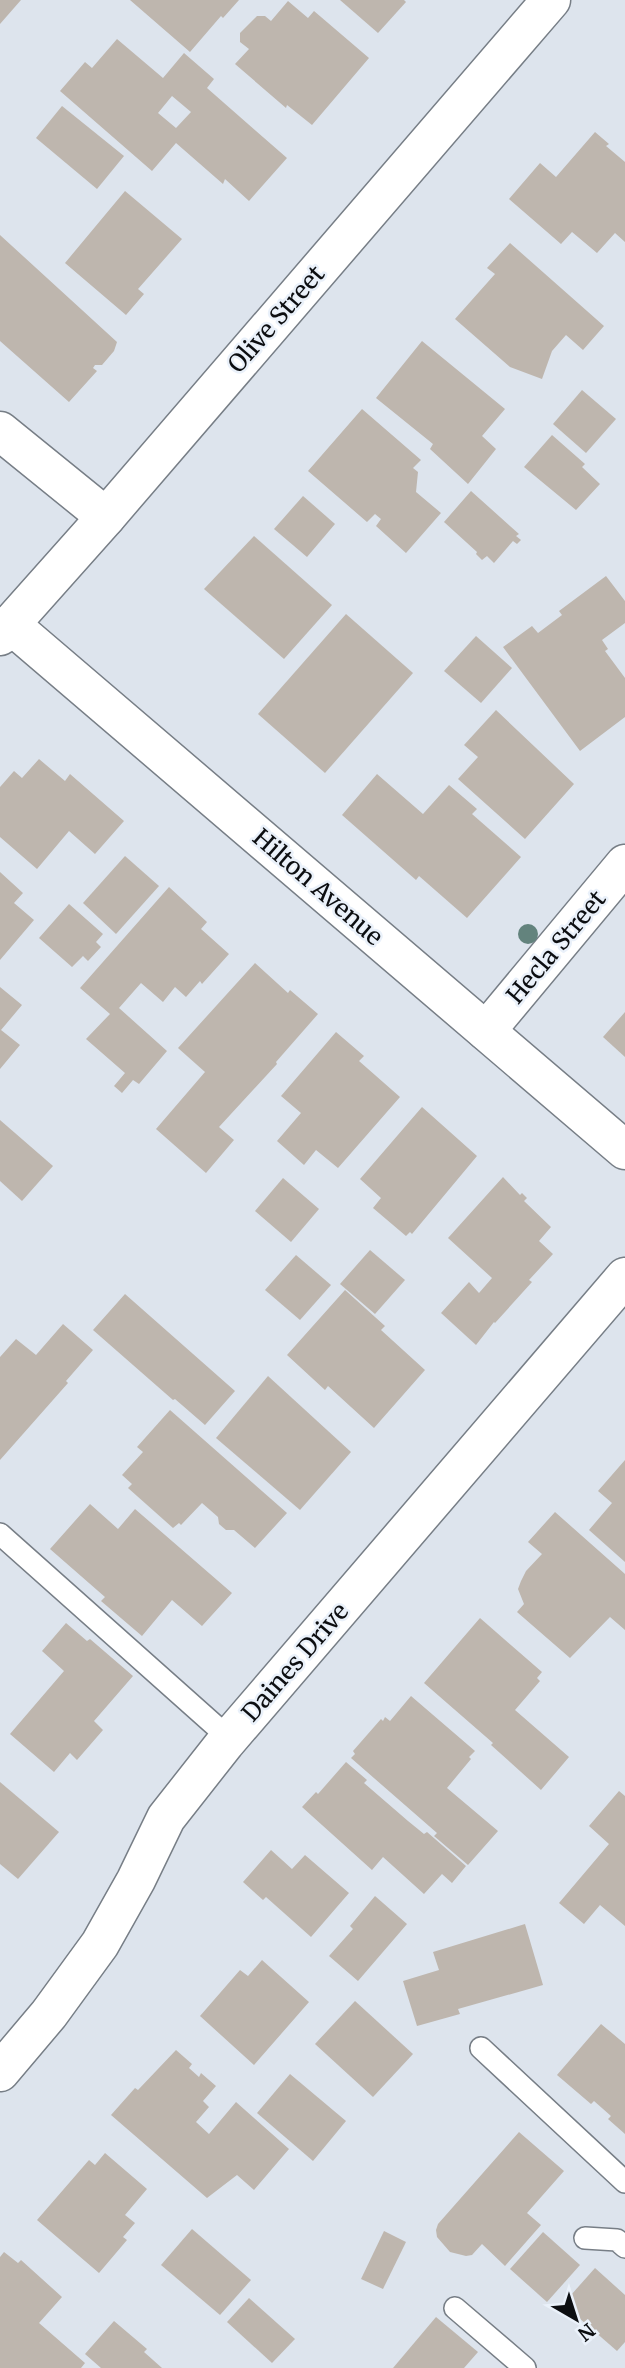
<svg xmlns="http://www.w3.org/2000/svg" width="625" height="2368" viewBox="0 0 625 2368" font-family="Merriweather,serif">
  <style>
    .building { fill: #beb6ae; fill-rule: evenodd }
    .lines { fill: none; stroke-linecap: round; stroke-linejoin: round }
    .lane-casing { stroke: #777e86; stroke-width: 24 }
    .street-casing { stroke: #777e86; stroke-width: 41 }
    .secondary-casing { stroke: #777e86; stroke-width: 41 }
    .lane { stroke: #fff; stroke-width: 21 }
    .street { stroke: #fff; stroke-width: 38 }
    .secondary { stroke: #fff; stroke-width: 38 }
    .tree { fill: #63837d }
    .labels { text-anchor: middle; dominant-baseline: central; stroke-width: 5; stroke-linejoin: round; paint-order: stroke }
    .street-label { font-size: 24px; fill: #0c0e11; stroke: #eaf1fa }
  </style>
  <rect width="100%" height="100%" fill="#dde4ed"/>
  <g class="building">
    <path d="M0,0h21l-21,24z"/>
    <path d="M130,0h109l-16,18 -2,-2 -31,36z"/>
    <path d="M340,0h64l2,2 -28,31z"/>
    <path d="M288,1l20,17 6,-7 55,47 -57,67 -25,-20 -1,3 -51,-44 14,-15 -9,-7v-9l17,-17h8l6,5z"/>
    <path d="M117,39l46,39 21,-25 30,26 -7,9 80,70 -38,43 -24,-22 -2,5 -47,-41 -24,28 -92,-80 25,-29 7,6zM172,96l19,16 -15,16 -18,-15z"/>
    <path d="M62,106l62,50 -27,33 -61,-51z"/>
    <path d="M595,132l14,12 -3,2 19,16v80l-10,-9 -18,20 -25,-21 -11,12 -52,-45 31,-36 16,14z"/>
    <path d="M125,191l57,48 -44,50 6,5 -18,21 -61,-52z"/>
    <path d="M0,235l117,107 -3,9 -12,14h-7l-2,3 4,3 -28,31 -69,-61z"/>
    <path d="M510,243l94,83 -21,24 -17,-15 -14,16 -10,28 -32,-12 -55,-48 40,-45 -8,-6z"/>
    <path d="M422,341l83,68 -23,27 14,13 -28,35 -38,-35 3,-5 -57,-46z"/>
    <path d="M582,390l34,29 -30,34 -33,-29z"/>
    <path d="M362,409l59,51 -8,8 5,4 -2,20 25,21 -35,40 -30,-27 5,-7 -6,-5 -8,8 -59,-51z"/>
    <path d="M552,435l33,29 -3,3 18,17 -24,26 -52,-43z"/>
    <path d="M471,491l48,43 -3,2 5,4 -4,4 -4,-3 -19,22 -7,-7 -5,4 -6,-6 1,-2 -33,-30z"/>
    <path d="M303,496l32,28 -28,33 -33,-28z"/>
    <path d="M254,536l78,69 -48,54 -80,-70z"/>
    <path d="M606,576l19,25v22l-23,17 6,9 -3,2 20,27v39l-45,34 -77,-104 29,-21 6,7 24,-18 -3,-4z"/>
    <path d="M346,614l67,59 -88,100 -67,-59z"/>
    <path d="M476,636l36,32 -31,35 -37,-32z"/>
    <path d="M496,710l78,74 -49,55 -67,-60 20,-22 -14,-12z"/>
    <path d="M39,759l26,22 5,-7 54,47 -29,33 -26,-23 -32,38 -37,-32v-50l14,-16 8,7z"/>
    <path d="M377,774l46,40 26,-29 28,24 -5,5 49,43 -54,61 -48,-42 -3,4 -74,-65z"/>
    <path d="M125,856l34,30 -43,48 -33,-31z"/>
    <path d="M0,872l23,21 -9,10 20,17 -34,40z"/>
    <path d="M169,887l38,35 -6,7 28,25 -27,30 -2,-3 -14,16 -11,-10 -12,15 -22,-19 -22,25 48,43 -28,33 -6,-4 -11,13 -8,-7 11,-13 -39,-34 24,-25 -30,-26z"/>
    <path d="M69,904l34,30 -7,8 5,5 -13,14 -5,-5 -11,11 -33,-29z"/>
    <path d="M255,963l33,30 2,-3 28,24 -42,48 1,2 -58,63 15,13 -28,33 -50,-44 49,-57 -27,-24z"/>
    <path d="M0,987l22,18 -21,25 19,15 -20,24z"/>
    <path d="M625,1012v45l-22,-20z"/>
    <path d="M336,1032l28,24 -5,5 41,36 -62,71 -22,-18 -12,15 -27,-24 24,-28 -20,-17z"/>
    <path d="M422,1107l55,49 -65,78 -2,-2 -4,4 -33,-28 8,-10 -21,-19z"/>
    <path d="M0,1120l53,46 -31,35 -22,-20z"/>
    <path d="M503,1177l17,18 2,-2 5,5 -3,3 27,26 -12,14 14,13 -24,26 3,2 -37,41 -1,-1 -18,23 -35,-32 28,-31 10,11 13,-15 -44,-40z"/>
    <path d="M283,1178l36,31 -28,33 -36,-31z"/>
    <path d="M370,1250l35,30 -30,34 -35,-30z"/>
    <path d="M296,1255l35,30 -31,35 -35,-30z"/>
    <path d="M345,1290l40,36 -4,4 44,40 -51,58 -46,-42 -3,4 -38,-35z"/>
    <path d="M125,1294l110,97 -30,34 -30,-26 -2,1 -80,-70z"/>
    <path d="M63,1324l30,26 -27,31 2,2 -68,77v-103l16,-18 20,16z"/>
    <path d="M268,1376l83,76 -51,58 -84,-72z"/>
    <path d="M170,1410l117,103 -32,35 -21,-18h-8l-7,-6 -1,-7 -16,-14 -21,22 -2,-2 -6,5 -45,-40 4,-4 -10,-9 21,-23 -6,-5z"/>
    <path d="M625,1460v102l-36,-32 23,-27 -14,-12z"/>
    <path d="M90,1504l28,25 17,-20 97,84 -30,33 -30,-26 -30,36 -41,-35 4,-4 -55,-48z"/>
    <path d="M555,1512l70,62v56l-15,-13 -40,41 -53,-46 7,-8 -6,-15 3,-8 5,-10 16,-17 -14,-12z"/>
    <path d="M480,1618l62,54 -5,6 3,3 -25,29 54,47 -28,33 -50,-45 2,-2 -69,-60z"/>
    <path d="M66,1623l21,18 3,-2 43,37 -39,45 9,9 -26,30 -7,-7 -16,19 -44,-38 54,-63 -22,-20z"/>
    <path d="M411,1696l64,55 -6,6 2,2 -24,29 51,43 -30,34 -34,-29 3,-3 -86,-75 4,-4 -2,-3 28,-32 2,2 2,-4 5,4z"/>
    <path d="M346,1762l21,18 -3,3 44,38 16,13 3,-2 39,34 -14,17 -10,-9 -18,20 -41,-37 -11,13 -70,-63 14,-15 2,2z"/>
    <path d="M0,1782l59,50 -41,47 -18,-15z"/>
    <path d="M619,1791l6,5v130l-25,-21 -16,19 -25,-21 50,-59 -20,-18z"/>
    <path d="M271,1850l21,19 13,-14 44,38 -38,44 -45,-40 -3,3 -20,-18z"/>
    <path d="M375,1896l32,28 -49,57 -29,-25 24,-27 -3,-3z"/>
    <path d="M525,1924l18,61 -85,24 2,5 -43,12 -14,-45 36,-11 -6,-18z"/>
    <path d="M262,1960l47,42 -55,63 -54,-49 40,-46 8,6z"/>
    <path d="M355,2001l58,53 -40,43 -58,-53z"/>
    <path d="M601,2024l24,20v90l-17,-15 3,-3 -17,-15 -3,3 -34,-29z"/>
    <path d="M176,2050l16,14 -3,4 10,9 2,-4 15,13 -13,15 6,6 -13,15 13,12 27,-32 53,47 -35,41 -17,-15 -30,23 -96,-83 24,-27 3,2z"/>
    <path d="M290,2074l56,47 -33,40 -56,-48z"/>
    <path d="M519,2132l45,39 -37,42 14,12 -36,41 -23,-22 -10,11 -6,1 -16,-4 -13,-15 -1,-7 2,-6z"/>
    <path d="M105,2153l42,36 -22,26 10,8 -12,14 4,3 -28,33 -62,-53 52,-60 6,5z"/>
    <path d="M192,2229l59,51 -31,35 -59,-50z"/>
    <path d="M384,2231l22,11 -23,47 -22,-10z"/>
    <path d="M543,2232l37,33 -33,37 -37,-33z"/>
    <path d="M4,2252l14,11 3,-3 41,37 -23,26 46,40 -4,5h-81v-111z"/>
    <path d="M595,2268l30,27v47l-8,9 -54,-47z"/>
    <path d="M249,2298l46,41 -23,24 -45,-41z"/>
    <path d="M436,2317l42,35 -14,16h-71z"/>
    <path d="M114,2321l33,28 -3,3 18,16h-61l-16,-14z"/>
  </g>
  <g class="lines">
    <g class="lane-casing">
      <g id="lane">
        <path d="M0,1534l229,204"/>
        <path d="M481,2048l144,134"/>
        <path d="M585,2238l32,2 8,7"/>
        <path d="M455,2308l70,60"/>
      </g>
    </g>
    <g class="street-casing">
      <g id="street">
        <path d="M0,431l106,86"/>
        <path d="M10,624l615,526"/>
        <path d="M486,1031l139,-167"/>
        <path d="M0,2072l49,-58 51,-70 36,-64 30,-62 59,-75 400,-466"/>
      </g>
    </g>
    <g class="secondary-casing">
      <path id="secondary" d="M0,636l106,-119 445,-517"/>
    </g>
    <use href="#lane" class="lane"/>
    <use href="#street" class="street"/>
    <use href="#secondary" class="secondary"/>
  </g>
  <circle class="tree" cx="528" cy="934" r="10"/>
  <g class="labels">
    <g class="street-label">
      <text transform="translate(276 319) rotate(-49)">Olive Street</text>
      <text transform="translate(318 887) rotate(41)">Hilton Avenue</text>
      <text transform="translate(556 947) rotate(-50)">Hecla Street</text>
      <text transform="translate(295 1662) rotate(-49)">Daines Drive</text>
    </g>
  </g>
  <g transform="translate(576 2319) rotate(141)" stroke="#eaf1fa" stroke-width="5" paint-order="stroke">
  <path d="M0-5L12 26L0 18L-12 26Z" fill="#0c0e11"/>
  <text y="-10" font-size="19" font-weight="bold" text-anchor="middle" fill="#0c0e11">N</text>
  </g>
</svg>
